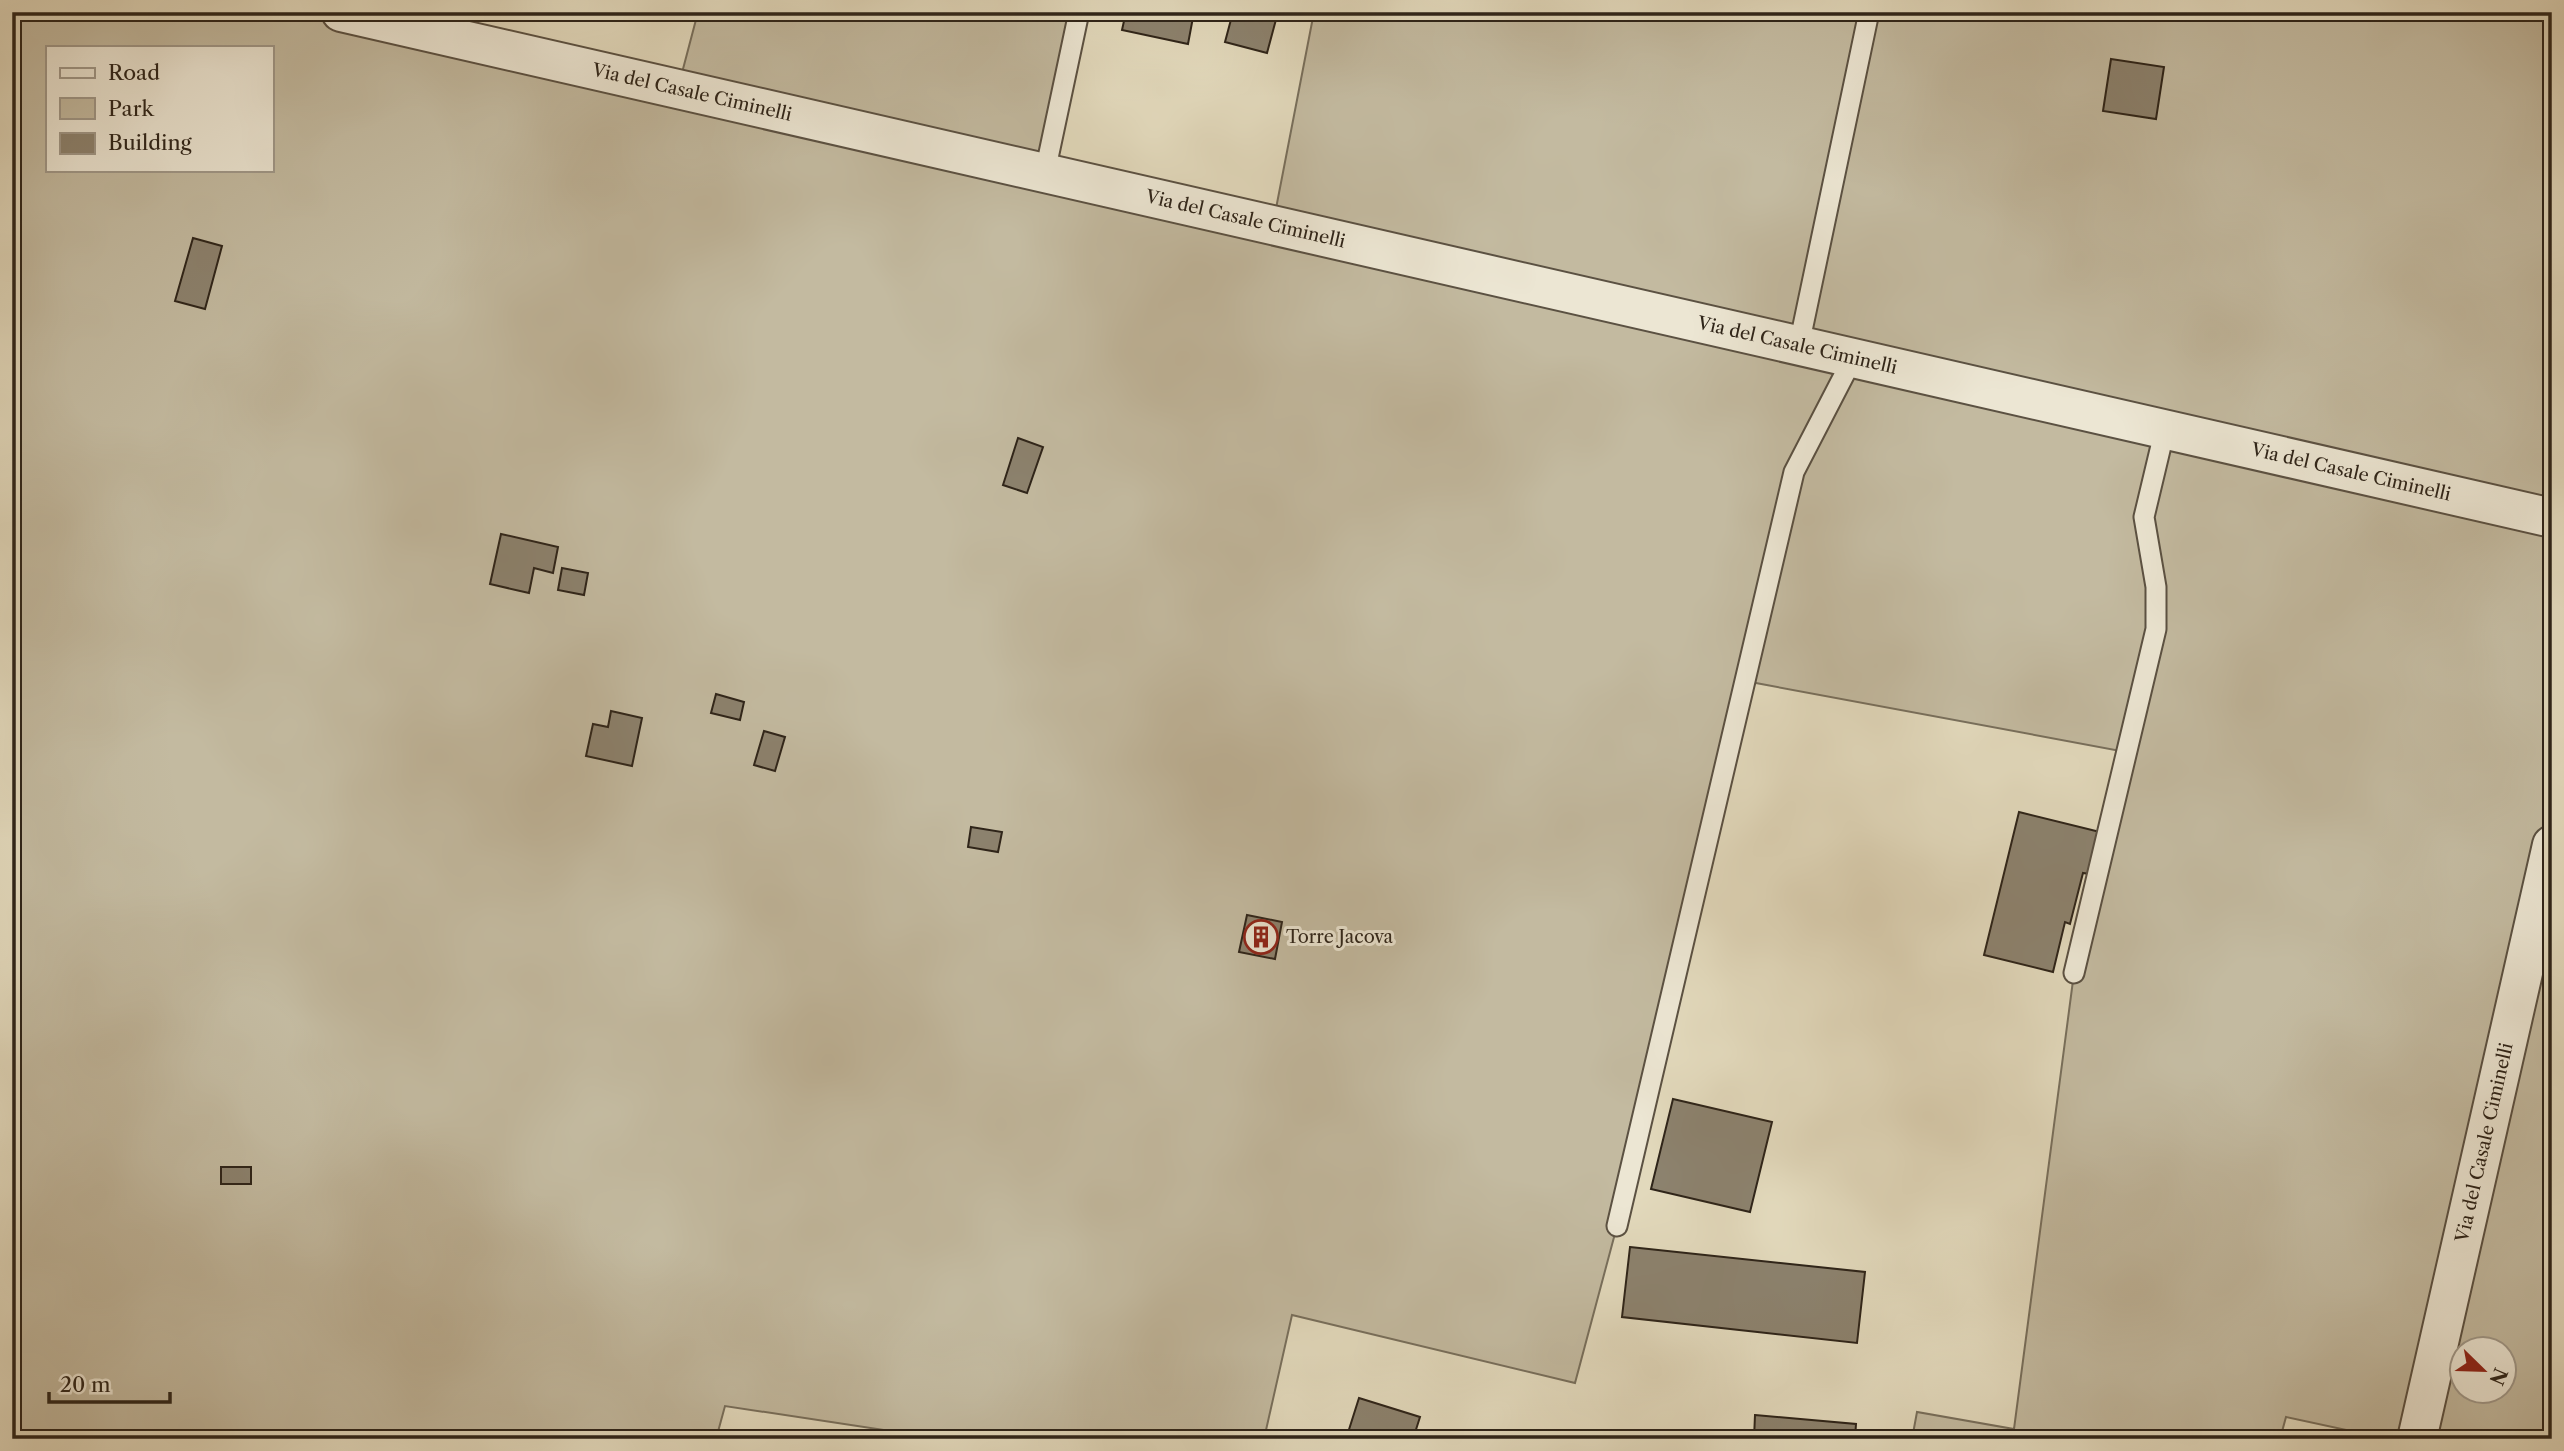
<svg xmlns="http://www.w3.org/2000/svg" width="2564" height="1451" viewBox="0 0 2564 1451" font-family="'Libre Caslon Text',serif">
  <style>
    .green { fill: #c3baa0; stroke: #786f5c; stroke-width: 2; fill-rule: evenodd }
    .building { fill: #8c826e; stroke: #2e2419; stroke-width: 2 }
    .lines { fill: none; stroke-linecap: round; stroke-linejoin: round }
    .service-casing { stroke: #5b5142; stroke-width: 23 }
    .minor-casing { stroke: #5b5142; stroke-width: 42 }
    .service { stroke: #ece6d3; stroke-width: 19 }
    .minor { stroke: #ece6d3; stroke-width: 38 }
    .labels { text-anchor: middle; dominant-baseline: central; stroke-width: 6; stroke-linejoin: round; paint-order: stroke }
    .street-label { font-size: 18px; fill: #2e2419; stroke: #ece6d3 }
    .poi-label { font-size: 18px; fill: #2e2419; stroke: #ece6d3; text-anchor: start }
  </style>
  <rect width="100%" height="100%" fill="#e2d9bc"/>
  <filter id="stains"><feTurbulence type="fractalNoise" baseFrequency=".00286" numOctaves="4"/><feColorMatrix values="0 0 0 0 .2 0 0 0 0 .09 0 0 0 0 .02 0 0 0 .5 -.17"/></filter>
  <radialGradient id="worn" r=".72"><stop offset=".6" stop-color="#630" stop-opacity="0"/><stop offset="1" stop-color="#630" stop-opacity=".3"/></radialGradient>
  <path class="green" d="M12,12h329l337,76 20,-76h381l-34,160 228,52 41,-212h1238v1427h-164l-102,-22 -6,22h-368l5,-27 97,17 60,-456 52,-221 -381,-71 -128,545 -42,157 -283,-68 -28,124h-321l-218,-33 -9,33h-704zM47,47h224v123h-224zM2462,1350h42v42h-42z"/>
  <g class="building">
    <path d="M1126,12h68l-6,32 -66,-14z"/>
    <path d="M1233,12h45l-11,41 -42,-11z"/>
    <path d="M2111,59l53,8 -8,52 -53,-8z"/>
    <path d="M193,238l29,8 -17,63 -30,-8z"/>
    <path d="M1018,438l25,9 -16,46 -24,-8z"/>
    <path d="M501,534l57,13 -5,26 -19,-5 -5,25 -39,-9z"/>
    <path d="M562,568l26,5 -4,22 -26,-5z"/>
    <path d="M716,694l28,8 -4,18 -29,-7z"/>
    <path d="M611,711l31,7 -10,48 -46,-10 7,-32 15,3z"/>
    <path d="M764,731l21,6 -10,34 -21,-6z"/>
    <path d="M2019,812l81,20 -11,42 -6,-1 -13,51 -5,-2 -12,50 -69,-17z"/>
    <path d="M971,827l31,5 -4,20 -30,-5z"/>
    <path d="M1247,915l35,7 -7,37 -36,-7z"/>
    <path d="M1673,1099l99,23 -22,90 -99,-23z"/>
    <rect x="221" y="1167" width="30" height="17"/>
    <path d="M1630,1247l235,25 -8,71 -235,-26z"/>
    <path d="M1359,1398l61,19 -7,22h-67z"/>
    <path d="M1755,1415l101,9 -1,15h-101z"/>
  </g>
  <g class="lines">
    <g class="service-casing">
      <g id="service">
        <path d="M1045,172l34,-160"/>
        <path d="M1799,345l70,-333"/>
        <path d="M2074,973l82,-344v-42l-12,-70 21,-88"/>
        <path d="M1617,1226l177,-754 59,-114"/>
      </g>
    </g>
    <g class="minor-casing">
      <g id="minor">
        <path id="s1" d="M341,12l2211,506"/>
        <path id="s2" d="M2417,1439l135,-594"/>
      </g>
    </g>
    <use href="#service" class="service"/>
    <use href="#minor" class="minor"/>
  </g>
  <defs>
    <g id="building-ring" transform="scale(1.75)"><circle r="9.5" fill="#ece6d3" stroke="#8f2418" stroke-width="1.5"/><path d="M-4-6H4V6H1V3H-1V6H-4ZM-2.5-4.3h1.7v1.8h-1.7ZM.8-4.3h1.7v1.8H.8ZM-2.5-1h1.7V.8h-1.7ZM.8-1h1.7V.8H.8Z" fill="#8f2418"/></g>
  </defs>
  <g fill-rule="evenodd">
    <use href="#building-ring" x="1261" y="937"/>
  </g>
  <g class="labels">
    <g class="street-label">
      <text stroke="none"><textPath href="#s1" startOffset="360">Via del Casale Ciminelli</textPath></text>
      <text stroke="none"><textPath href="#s1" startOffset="928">Via del Casale Ciminelli</textPath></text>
      <text stroke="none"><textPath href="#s1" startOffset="1494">Via del Casale Ciminelli</textPath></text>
      <text stroke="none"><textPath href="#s1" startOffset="2062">Via del Casale Ciminelli</textPath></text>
      <text stroke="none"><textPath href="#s2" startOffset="304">Via del Casale Ciminelli</textPath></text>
    </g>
    <g class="poi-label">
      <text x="1286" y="937">Torre Jacova</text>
    </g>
  </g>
  <rect width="2564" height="1451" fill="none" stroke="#e2d9bc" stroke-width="42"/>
  <rect x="14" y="14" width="2536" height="1423" fill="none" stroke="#2e2419" stroke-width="3.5"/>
  <rect x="21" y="21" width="2522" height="1409" fill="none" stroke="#2e2419" stroke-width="2"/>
  <rect x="46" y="46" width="228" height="126" fill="#ece6d3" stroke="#a09889" stroke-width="2"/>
  <rect x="60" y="68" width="35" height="10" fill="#ece6d3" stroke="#a09889" stroke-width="2"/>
  <text x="108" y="80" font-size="21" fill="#2e2419">Road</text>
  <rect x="60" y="98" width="35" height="21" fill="#c3baa0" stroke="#a09889" stroke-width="2"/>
  <text x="108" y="116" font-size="21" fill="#2e2419">Park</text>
  <rect x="60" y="133" width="35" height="21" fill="#8c826e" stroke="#a09889" stroke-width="2"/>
  <text x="108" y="150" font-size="21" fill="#2e2419">Building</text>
  <g transform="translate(2483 1370) rotate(113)"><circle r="33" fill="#ece6d3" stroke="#a09889" stroke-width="2"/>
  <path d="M0-5L12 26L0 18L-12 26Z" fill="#8f2418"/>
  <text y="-10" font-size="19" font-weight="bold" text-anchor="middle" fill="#2e2419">N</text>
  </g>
  <path d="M49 1392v10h121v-10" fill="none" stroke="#2e2419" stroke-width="3.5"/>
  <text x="60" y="1392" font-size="21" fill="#2e2419" stroke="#ece6d3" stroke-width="5" paint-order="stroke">20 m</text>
  <rect width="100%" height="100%" filter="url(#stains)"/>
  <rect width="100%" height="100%" fill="url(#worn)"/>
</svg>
